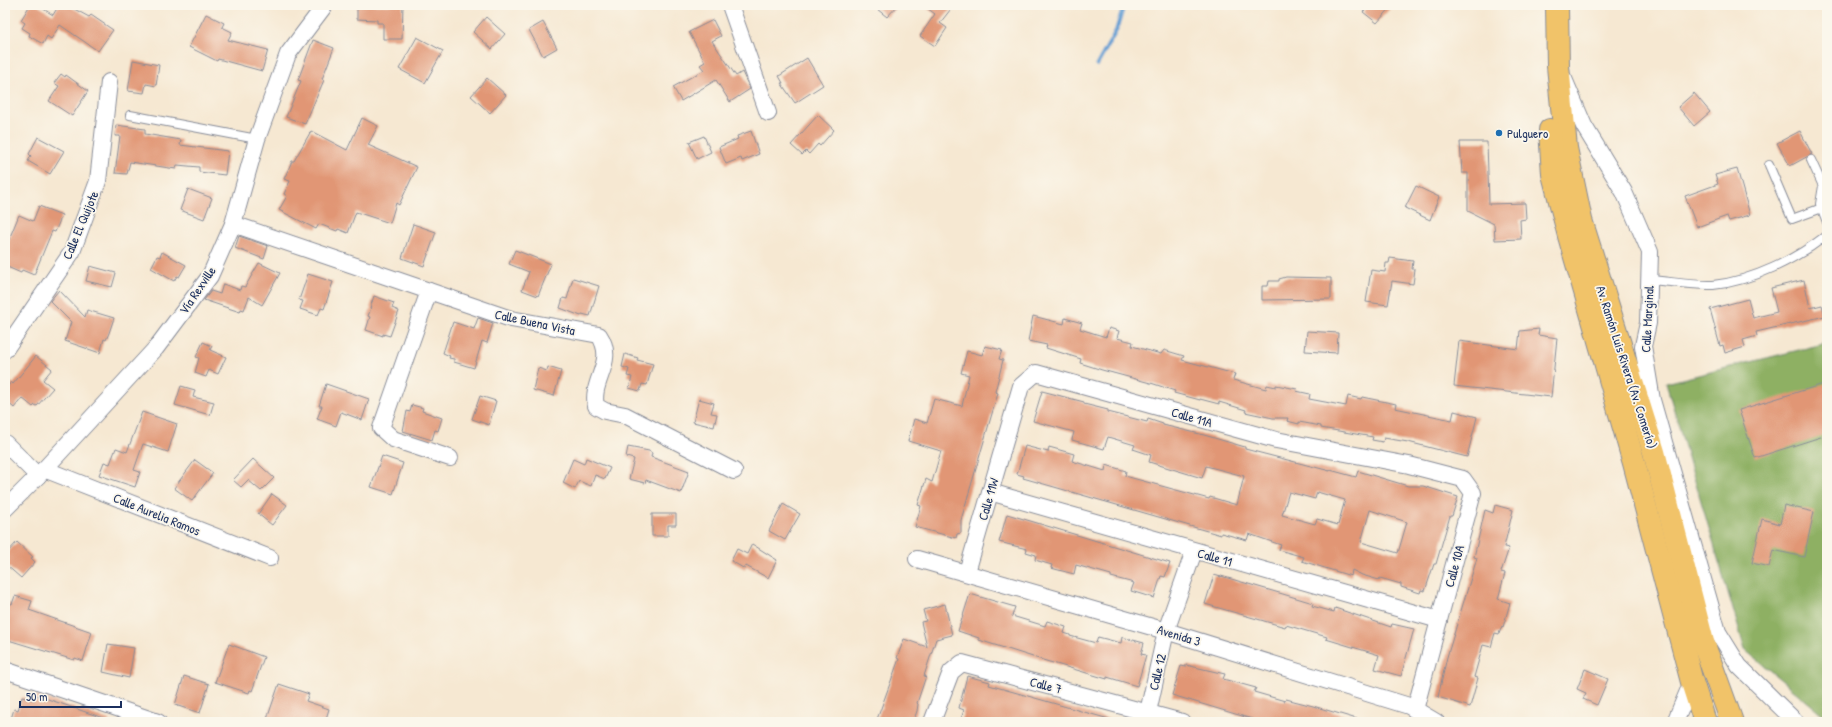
<svg xmlns="http://www.w3.org/2000/svg" width="1832" height="727" viewBox="0 0 1832 727" font-family="'Patrick Hand',sans-serif">
  <style>
    .forest { fill: #8eb064; stroke: #547061 }
    .lines { fill: none; stroke-linecap: round; stroke-linejoin: round }
    .stream { stroke: #649ed3; stroke-width: 4 }
    .building { fill: #e19675; fill-rule: evenodd }
    .lane-casing { stroke: #888c98; stroke-width: 10 }
    .street-casing { stroke: #888c98; stroke-width: 18 }
    .highway-casing { stroke: #888c98; stroke-width: 24 }
    .lane { stroke: #fff; stroke-width: 8 }
    .street { stroke: #fff; stroke-width: 16 }
    .highway { stroke: #f1c369; stroke-width: 22 }
    .poi-dot { fill: #1f6fb2; stroke: #fbf7ec; stroke-width: 1.5 }
    .labels { text-anchor: middle; dominant-baseline: central; stroke-width: 3.5; stroke-linejoin: round; paint-order: stroke }
    .poi-label { font-size: 13px; fill: #1b2f5e; stroke: #fbf7ec; text-anchor: start }
    .street-label { font-size: 13px; fill: #1b2f5e; stroke: #fbf7ec }
  </style>
  <rect width="100%" height="100%" fill="#fbf7ec"/>
  <filter id="ink" filterUnits="userSpaceOnUse"><feTurbulence type="fractalNoise" baseFrequency=".025" numOctaves="2"/><feDisplacementMap in="SourceGraphic" scale="8" xChannelSelector="R" yChannelSelector="G"/><feConvolveMatrix kernelMatrix="1 2 1 2 8 2 1 2 1" color-interpolation-filters="sRGB"/></filter>
  <filter id="wash" filterUnits="userSpaceOnUse"><feTurbulence type="fractalNoise" baseFrequency=".012" numOctaves="4" result="noise"/><feDisplacementMap in="SourceGraphic" scale="16" xChannelSelector="R" yChannelSelector="G"/><feGaussianBlur stdDeviation="0.9" result="paint"/><feColorMatrix in="noise" values="0 0 0 0 0 0 0 0 0 0 0 0 0 0 0 0 0 1.4 0 .05"/><feComposite in="paint" operator="in"/></filter>
  <g filter="url(#wash)">
    <rect width="100%" height="100%" fill="#f6e8d2"/>
    <path class="forest" d="M1827,343v375l-82,-68 -79,-267z"/>
    <g class="lines">
      <path class="stream" d="M1097,65l19,-34 8,-26"/>
    </g>
    <g id="blocks">
      <g class="building">
        <path d="M30,5h7l16,10 6,-10h8l22,12 2,-2 22,15 -15,21 -38,-26 -9,14 -4,-3 -4,8 -14,-8 1,-3 -8,-5 3,-5 -4,-3z"/>
        <path d="M357,5h46l-1,34h-19v-16h-6v-3l-20,-1z"/>
        <path d="M872,5h26l-11,12z"/>
        <path d="M923,5h31l-14,18 7,5 -12,18 -15,-10 15,-22z"/>
        <path d="M1369,5h24l-16,18 -14,-11z"/>
        <path d="M206,14l18,9 -2,4 10,5 -4,8 40,10 -6,21 -44,-12 -1,2 -28,-14z"/>
        <path d="M486,17l19,17 -13,15 -19,-17z"/>
        <path d="M713,20l8,16 -9,5 24,35 6,-4 8,17 -20,13 -14,-22 -35,21 -8,-14 31,-17 -4,-5 5,-3 -16,-30z"/>
        <path d="M543,22l14,26 -14,8 -14,-26z"/>
        <path d="M417,37l26,14 -18,32 -26,-14z"/>
        <path d="M313,40l21,8 -12,31 2,1 -19,44 -19,-7 15,-36 -3,-1z"/>
        <path d="M807,58l16,27 -28,18 -14,-20h2l-4,-7z"/>
        <path d="M133,60l26,5 -3,21 -10,-2 -2,9 -16,-2z"/>
        <path d="M61,74l4,3 1,-2 22,16 -16,25 -23,-15 10,-15 -5,-3z"/>
        <path d="M487,78l19,17 -16,18 -19,-17z"/>
        <path d="M1694,93l16,19 -16,14 -16,-19z"/>
        <path d="M818,115l16,15 -14,16 -2,-2 -9,10 -3,-3 -4,4 -11,-10z"/>
        <path d="M362,118l16,8 -10,19 49,22 -18,38 -3,-2 -6,20 -34,-11 -8,21 -10,-4 -1,2 -18,-7 -3,5 -37,-19 8,-14 -3,-2 6,-13 -6,-2 8,-18h2l17,-30 36,19z"/>
        <path d="M116,125l29,4v5l36,6 -1,5 48,6 -3,24 -26,-3v-5l-22,-2 -1,4 -46,-7 -3,12 -12,-1 5,-37h-5z"/>
        <path d="M751,131l8,23 -17,7 -1,-3 -15,6 -7,-17 19,-8 -1,-3z"/>
        <path d="M1800,131l12,23 -22,12 -13,-23z"/>
        <path d="M704,136l7,16 -14,7 -8,-17z"/>
        <path d="M38,137l26,14 -14,23 -22,-13 3,-5 -2,-2z"/>
        <path d="M1460,142h27l2,62 36,-1 1,16 -6,1 1,19 -26,1 -1,-16 -26,-13v-38h-6z"/>
        <path d="M1737,169l13,46 -21,6 -2,-5 -30,11 -12,-31 33,-12 -3,-9z"/>
        <path d="M1416,186l23,11 -9,23 -25,-12z"/>
        <path d="M188,189l24,9 -8,21 -24,-9z"/>
        <path d="M39,206l23,9 -7,17 -3,-1 -18,44 -12,-5 -1,3 -16,-7v-17l14,-34 14,6z"/>
        <path d="M413,224l23,8 -12,34 -22,-8z"/>
        <path d="M239,236l29,10 -4,13 -29,-11z"/>
        <path d="M515,250l36,14 -13,32 -16,-6 7,-18 -20,-8z"/>
        <path d="M162,252l24,13 -7,12 -2,-1 -3,5 -23,-13 6,-12 3,1z"/>
        <path d="M1390,258l23,3 -1,8h3l-2,15 -21,-3 -4,24 -22,-3 5,-32 14,2 1,-9h3z"/>
        <path d="M259,263l21,10 -18,32 -13,-8 -5,13 -3,-1 -1,3 -36,-12 7,-9 9,3 3,-10 17,6 1,-4 4,1z"/>
        <path d="M90,266l26,7 -4,14 -26,-6z"/>
        <path d="M308,274l25,8 -9,27 -3,-1 -3,7 -18,-6 3,-8 -4,-1z"/>
        <path d="M1286,277l45,1v21l-69,1v-14h6l1,-5h10v-2z"/>
        <path d="M573,278l26,8 -9,30 -8,-2 -1,2 -21,-8 3,-10 4,1z"/>
        <path d="M1804,280l6,28 12,-3 3,11 -69,16 1,4 -14,4 2,7 -20,6 -2,-8 -3,1 -10,-37 38,-10 5,19 24,-6 -6,-24z"/>
        <path d="M59,290l26,27 2,-7 27,8 -5,15 -3,7 -2,-1 -4,14 -35,-12 6,-19 -21,-21z"/>
        <path d="M374,296l20,7 -2,5 7,3 -9,25 -7,-2v2l-17,-6 4,-13 -2,-1 3,-8h-1z"/>
        <path d="M1033,316l31,8 1,-6 17,5 -2,6 26,8 3,-9 10,3 -2,7 16,4 -1,4 29,8 3,-4 20,6 -2,4 53,14 -2,6 33,9 1,-4 9,2v-2l21,4 -1,2 14,3 -1,5 37,7 2,-10 13,3 1,-2 34,7 -1,4 57,12 2,-9 23,6 -10,40 -59,-15 -24,-4 -1,4 -11,-2 1,-3 -52,-9v-2l-22,-4v2l-12,-3 1,-3h-15l-28,-6 1,-2 -27,-8v2l-19,-5v1l-26,-7 1,-2 -21,-7 -52,-14 -22,-7 1,-4 -35,-11 1,-3 -19,-4z"/>
        <path d="M478,318l15,5 -6,20 -5,-2 -8,27 -20,-6v-3l-5,-1 1,-2 -7,-3 10,-31 21,7z"/>
        <path d="M1539,329l-1,6 19,3 -6,59 -97,-11 5,-45 59,8 2,-18z"/>
        <path d="M1307,331l31,2 -1,20 -32,-2z"/>
        <path d="M203,342l9,4 -2,4 16,7 -8,17 -9,-4 -3,7 -11,-4 4,-15 -3,-1z"/>
        <path d="M985,346l17,4 -3,9 4,1 -8,32 3,1 -37,127v13l-4,1 -1,4 -41,-11 6,-21 -3,-1 8,-26 6,3 9,-31 -33,-10 6,-22 13,4 7,-24 28,7 7,-31 -8,-2 6,-22 15,4z"/>
        <path d="M625,354l13,4 -1,2 16,4 -6,21 -5,-1 -2,7 -11,-3 3,-11 -5,-1 2,-7 -7,-2z"/>
        <path d="M36,356l16,13 -9,11 10,8 -16,18 -2,-1 -2,2 -11,-9 -8,10 -9,-8v-10l6,-8 2,2z"/>
        <path d="M548,367l13,4 -7,25 -21,-6 5,-22 9,3z"/>
        <path d="M1827,383v52l-72,23 -16,-48z"/>
        <path d="M326,384l43,15 -7,21 -21,-8 -5,14 -19,-7 5,-13h-3z"/>
        <path d="M181,386l14,4 -2,7 21,5 -4,13 -35,-10z"/>
        <path d="M1042,391l42,11v2l24,6v2l39,10 1,-3 15,5v1l41,10 41,12v2l85,22v-1l26,7 2,-6 50,15h15l35,11 -6,19h-2l-14,48h-2l-9,27 -4,-1 -1,3 -19,-6v-3l-21,-6 -1,2 -17,-5 -10,-5 -1,6 -49,-15 2,-4 -25,-7 2,-5 -32,-11 -2,6 -26,-7v2l-198,-57 1,-2 -7,-2 8,-28 23,6 1,-5 25,7 -2,7 33,10 1,-6 20,6 -1,5 84,23 1,-2 27,8 7,-29 -38,-10 -4,12 -53,-16 2,-7 -18,-6 2,-4 -27,-8 -4,12 -32,-9 2,-8 -41,-11zM1289,492l26,7 2,-7 28,8 -7,25 -21,-6 -2,5 -33,-9zM1370,510l37,12 -9,31 -37,-11z"/>
        <path d="M480,396l16,5 -7,24 -17,-6z"/>
        <path d="M699,399l15,4 -3,10 6,1 -3,13 -21,-5z"/>
        <path d="M412,405l11,3 -1,3 20,7 -4,13 -3,-1 -3,10 -29,-9 4,-20 3,1z"/>
        <path d="M142,412l35,12 -9,28 -25,-8 -9,26 6,2 -5,15 -36,-12 5,-13 6,2 6,-16 11,4z"/>
        <path d="M628,447l21,4 3,2 -1,4 38,14 -8,22 -35,-13 -1,3 -16,-4 5,-20 -8,-2z"/>
        <path d="M382,456l21,7 -10,31 -22,-7z"/>
        <path d="M586,458l24,10 -5,11 -10,-4 -4,11 -12,-5 -4,8 -12,-6 10,-24 11,5z"/>
        <path d="M253,459l21,19 -13,13 -13,-11 -7,7 -8,-7z"/>
        <path d="M195,460l18,13 -21,28 -18,-13z"/>
        <path d="M272,494l15,11 -15,20 -14,-11z"/>
        <path d="M783,504l17,10 -15,26 -16,-9z"/>
        <path d="M1495,505l18,5 -9,37 5,1 -8,24 4,1 -7,26 12,4 -7,24 -1,-1 -3,8 -4,-1 -4,14 -8,-2 -9,32 4,1 -8,29 -32,-10 9,-40 30,-99 -3,-1 11,-47 8,3z"/>
        <path d="M1784,505l30,7 -10,45 -31,-7 -4,17 -17,-4 10,-44 18,5z"/>
        <path d="M652,514h24v11h-8v11h-16z"/>
        <path d="M1007,514l163,49 -5,14 -4,-1 -7,22 -23,-7 3,-8 -23,-6v-2l-35,-10 -2,9 -23,-6 1,-3 -17,-5 1,-5 -10,-3 1,-3 -28,-7z"/>
        <path d="M17,542l16,15 -2,1 4,4 -14,16 -16,-14v-9z"/>
        <path d="M752,544l25,16 -9,18 -22,-12 -1,3 -14,-8 6,-12 10,5z"/>
        <path d="M1214,575l7,2v-1l72,21 20,6 -1,3 22,6 1,-4 56,19 1,-3 22,5 -13,47 -26,-7 4,-14 -53,-16 1,-2 -41,-12 -1,2 -80,-23z"/>
        <path d="M970,594l45,13 -3,9 33,10 2,-5 19,6 -2,6 6,2v1l26,7 2,-6 23,6 1,-6 22,6 -3,11 5,1 -9,31 -30,-9v2l-71,-21 -57,-18v-2l-21,-7z"/>
        <path d="M15,596l17,5 -3,9 63,22 -9,29 -8,-3 -1,2 -69,-21v-37l7,2z"/>
        <path d="M945,604l7,31 -16,4 -12,37h2l-9,27 1,1 -1,7 -4,11h-37l23,-63 -2,-1 7,-19 23,8 -6,-25 5,-1 -3,-11z"/>
        <path d="M108,644l26,4 -5,30 -26,-6z"/>
        <path d="M229,644l35,13 -12,34 -2,-1 -1,3 -34,-11z"/>
        <path d="M1186,665l39,9 -2,5 33,9 -2,4 31,9 1,-2 27,7 44,13v3h-106l1,-3 -80,-24 9,-29 5,1z"/>
        <path d="M1585,669l23,10 -11,26 -14,-6 3,-6 -9,-4z"/>
        <path d="M184,676l25,8 -9,29 -25,-8z"/>
        <path d="M967,676l23,6 -1,3 120,34v3h-149l4,-12 -5,-2z"/>
        <path d="M279,684l30,10 -3,7 23,8 -4,13h-59z"/>
        <path d="M36,695l73,25v2h-99l4,-13 4,1 4,-13 12,3z"/>
      </g>
    </g>
  </g>
  <g filter="url(#ink)">
    <use href="#blocks" fill-opacity="0" stroke="#888c98" stroke-width="1"/>
    <g class="lines">
      <g class="lane-casing">
        <g id="lane">
          <path d="M130,115l127,24"/>
          <path d="M1811,160l12,26 -3,18 7,18"/>
          <path d="M1769,165l23,54 30,-11"/>
          <path d="M1649,280c19,1 46,6 64,5 40,-4 83,-26 114,-50"/>
        </g>
      </g>
      <g class="street-casing">
        <g id="street">
          <path d="M730,5l38,108"/>
          <path d="M1564,79l20,47 40,66 26,60 -2,71 -5,23 9,54 66,232 21,34 57,56"/>
          <path d="M233,224l278,95 88,16c18,27 -9,45 -3,71l9,5 20,4 109,56"/>
          <path d="M429,291l-48,137 12,11 57,19"/>
          <path d="M5,350l67,-98 26,-71 11,-99"/>
          <path d="M5,443l33,33"/>
          <path d="M44,469l226,89"/>
          <path d="M990,492l449,128"/>
          <path d="M5,509l33,-33 118,-128 54,-72 23,-52 24,-85 31,-85 37,-49"/>
          <path d="M917,559l249,72 243,75 27,16"/>
          <path d="M967,572l54,-186 15,-13 240,67 133,25 54,14 10,14 -58,217"/>
          <path d="M5,670l153,52"/>
          <path d="M1148,712l18,-81 28,-80"/>
          <path d="M932,722l19,-50 11,-9 220,59"/>
          <path d="M1675,722l17,-40"/>
        </g>
      </g>
      <g class="highway-casing">
        <g id="highway">
          <path d="M1557,5l1,61 8,82 15,72 73,232 49,190 29,80"/>
          <path d="M1550,130l3,44 16,62 65,227 58,219 13,40"/>
        </g>
      </g>
      <use href="#lane" class="lane"/>
      <use href="#street" class="street"/>
      <use href="#highway" class="highway"/>
    </g>
  </g>
  <circle class="poi-dot" cx="1499" cy="133" r="4"/>
  <g class="labels">
    <g class="poi-label">
      <text x="1507" y="133">Pulguero</text>
    </g>
    <g class="street-label">
      <text transform="translate(80 225) rotate(-67)">Calle El Quijote</text>
      <text transform="translate(197 290) rotate(-56)">Vía Rexville</text>
      <text transform="translate(1647 319) rotate(-87)">Calle Marginal</text>
      <text transform="translate(535 322) rotate(12)">Calle Buena Vista</text>
      <text transform="translate(1627 367) rotate(72)">Av. Ramón Luis Rivera (Av. Comerío)</text>
      <text transform="translate(1192 417) rotate(16)">Calle 11A</text>
      <text transform="translate(988 499) rotate(-74)">Calle 11W</text>
      <text transform="translate(157 514) rotate(22)">Calle Aurelia Ramos</text>
      <text transform="translate(1215 557) rotate(16)">Calle 11</text>
      <text transform="translate(1454 566) rotate(-75)">Calle 10A</text>
      <text transform="translate(1179 635) rotate(17)">Avenida 3</text>
      <text transform="translate(1157 672) rotate(-77)">Calle 12</text>
      <text transform="translate(1046 685) rotate(15)">Calle 7</text>
    </g>
  </g>
  <rect width="1832" height="727" fill="none" stroke="#fbf7ec" stroke-width="20"/>
  <path d="M20 701v6h101v-6" fill="none" stroke="#1b2f5e" stroke-width="2"/>
  <text x="26" y="701" font-size="12" fill="#1b2f5e" stroke="#fbf7ec" stroke-width="3" paint-order="stroke">50 m</text>
</svg>
